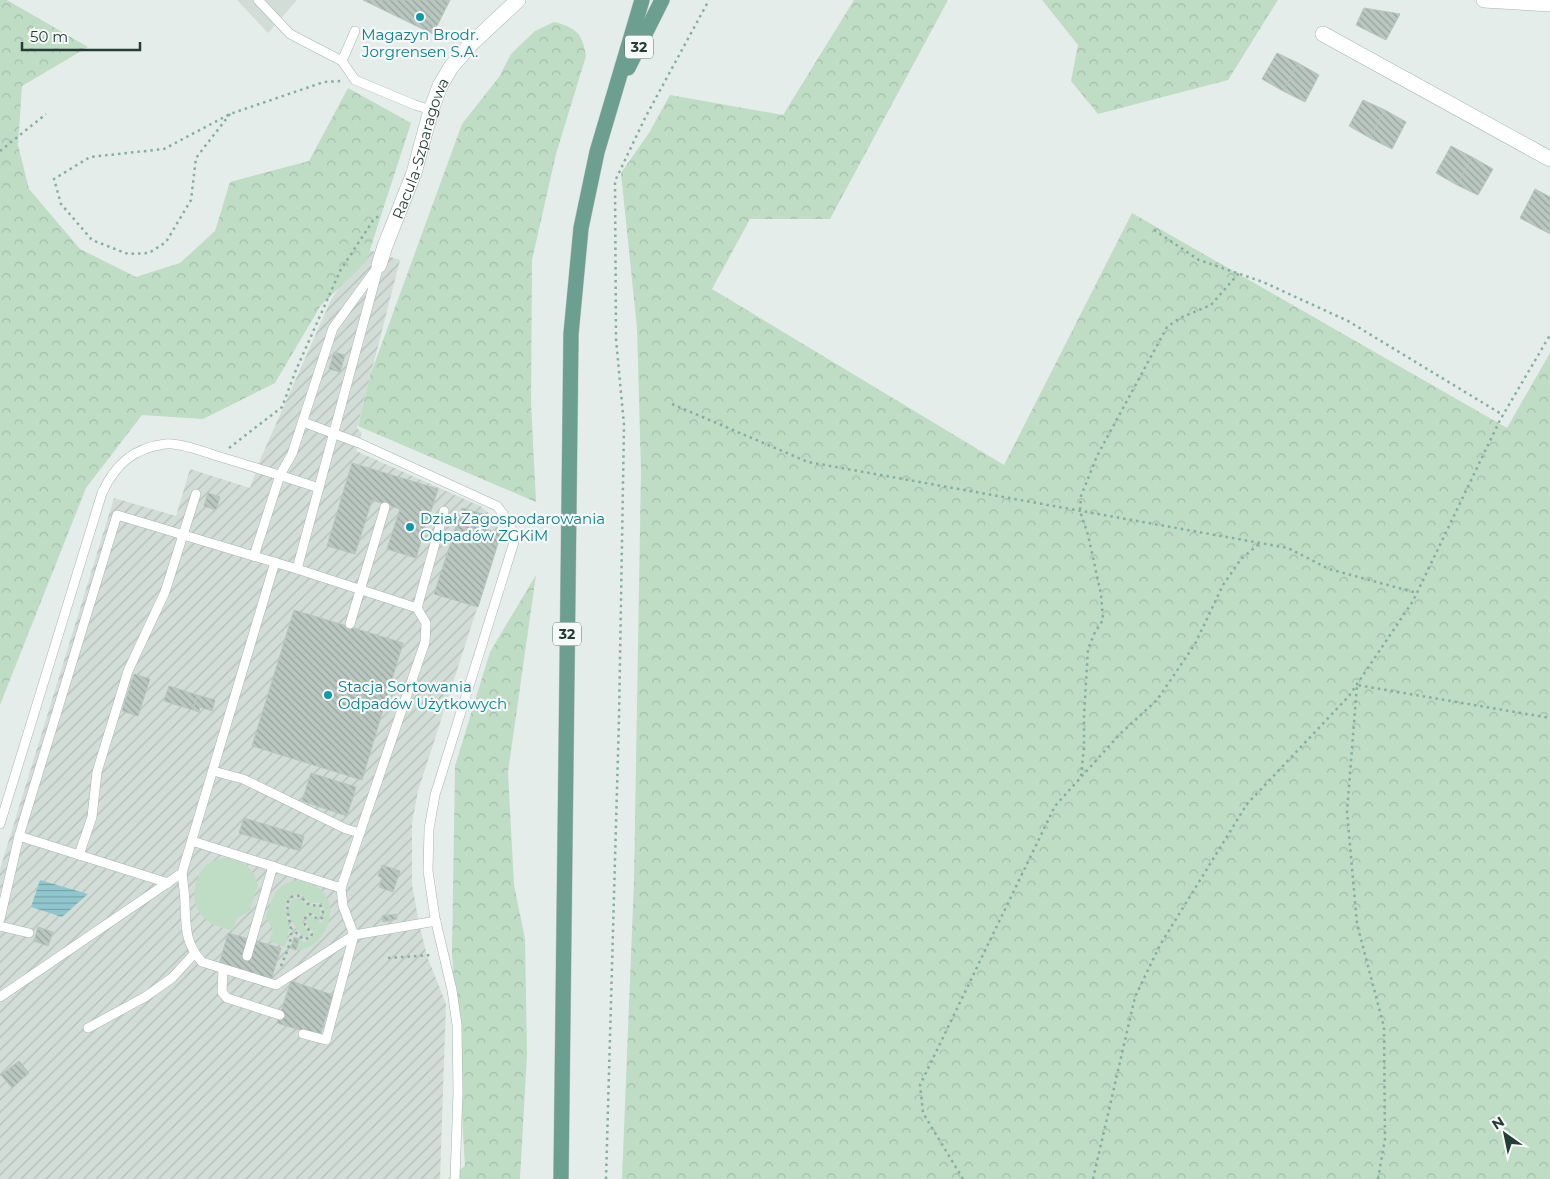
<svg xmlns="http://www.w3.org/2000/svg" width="1550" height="1179" viewBox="0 0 1550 1179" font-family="Montserrat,sans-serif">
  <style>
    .built { fill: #d2ddd7 }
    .industrial { fill: url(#industrial-furrows) }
    .grass { fill: #bfdcc5 }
    .forest { fill: url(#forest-crowns) }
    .water { fill: url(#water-rules) }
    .building { fill: url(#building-back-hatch); stroke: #b7c6bf }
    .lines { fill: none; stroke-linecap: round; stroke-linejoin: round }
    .lane-casing { stroke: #a7b5b0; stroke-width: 10 }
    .street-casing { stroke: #a7b5b0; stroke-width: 16 }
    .primary-casing { stroke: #c2c9c7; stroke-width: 16 }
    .path { stroke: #87aea0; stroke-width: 2.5; stroke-dasharray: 2.5 4; stroke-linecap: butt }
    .lane { stroke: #fff; stroke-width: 9 }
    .street { stroke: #fff; stroke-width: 15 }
    .primary { stroke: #6c9f90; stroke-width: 15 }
    .culture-dot { fill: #0f9aa8; stroke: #f5f9f7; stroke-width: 2 }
    .labels { text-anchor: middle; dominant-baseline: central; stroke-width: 4.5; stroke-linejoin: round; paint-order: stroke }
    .shield { fill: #f5f9f7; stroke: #637570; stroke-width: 1 }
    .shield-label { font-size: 14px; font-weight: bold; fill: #253d36 }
    .culture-label { font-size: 15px; fill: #0d838f; stroke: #f5f9f7; text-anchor: start }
    .street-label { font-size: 15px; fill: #253d36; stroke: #f5f9f7 }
  </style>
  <defs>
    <pattern id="industrial-furrows" width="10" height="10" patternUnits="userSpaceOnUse" patternTransform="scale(1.25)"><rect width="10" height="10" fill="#d2ddd7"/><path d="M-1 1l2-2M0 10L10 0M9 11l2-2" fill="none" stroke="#b4bfb9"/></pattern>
    <pattern id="forest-crowns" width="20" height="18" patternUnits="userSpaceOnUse" patternTransform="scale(1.25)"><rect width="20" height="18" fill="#bfdcc5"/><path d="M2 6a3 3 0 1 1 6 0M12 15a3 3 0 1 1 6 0" fill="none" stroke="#a4beaa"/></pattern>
    <pattern id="water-rules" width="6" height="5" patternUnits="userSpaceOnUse" patternTransform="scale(1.25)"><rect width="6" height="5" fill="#90c7ce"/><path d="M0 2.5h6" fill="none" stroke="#75a3a8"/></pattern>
    <pattern id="building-back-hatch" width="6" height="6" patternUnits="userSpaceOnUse" patternTransform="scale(1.25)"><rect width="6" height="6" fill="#bac7c1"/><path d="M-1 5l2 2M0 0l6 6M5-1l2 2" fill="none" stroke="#97a39e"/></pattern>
  </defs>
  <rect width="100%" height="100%" fill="#e4ede9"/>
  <path class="built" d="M237,0h60l-29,33z"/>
  <path class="industrial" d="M363,248l37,12 -43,168 5,5 -6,18 124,55 11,9 10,19 -83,257 -6,32v61l7,39 8,33 19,48 -6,175h-440v-310l114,-371 62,18 14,-47 60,19 10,-28 70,-158z"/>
  <g class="grass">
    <path d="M223,858c19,1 34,11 35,31h-2l-6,22 -13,7 -4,11 2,2c-11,-3 -24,-5 -32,-14 -14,-14 -10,-41 5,-53 5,-4 10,-4 15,-6z"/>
    <path d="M299,880c10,3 21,6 27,16 12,18 -3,51 -25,53l-1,2 -4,-1 3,-11 5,3 4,-1 6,-7c-2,-8 -11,-8 -6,-18h3l10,7 2,-2 1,-14 -2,-4h-12l-9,-9 -11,2 -5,11 4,23 -4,17 -16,-6 4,-11 -7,-13c7,-21 9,-33 33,-37z"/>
    <path d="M298,898l11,8h10l1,2v7l-1,2 -9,-5 -7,5 -1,7 7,10 -2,3h-3c-9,-10 -22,-25 -11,-38z"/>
  </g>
  <g class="forest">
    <path d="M0,0h7l81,47 -66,39 -4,59 11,44 51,60 56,28 44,-14 35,-32 15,-49 79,-21 39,-73 63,35 -45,139 -45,43 -46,78 -72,36 -61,-4 -56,73 -86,217z"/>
    <path d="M854,0h94l-118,219h-80l-38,70 292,176 128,-252 375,215 43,-75v826h-928l12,-298 7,-411 -4,-142 -16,-155 28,-40 21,-38 113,20z"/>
    <path d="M1042,0h236l-50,80 -130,34 -27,-33 7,-36z"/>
    <path d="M554,22c23,6 28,11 32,34l-30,98 -24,106 -1,143 5,99 -178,-76 12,-50 92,-252 37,-47 12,-23 24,-23z"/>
    <path d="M536,575l-28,197 6,113 11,54 2,115 -7,125h-73l18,-13 -13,-214 3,-186 35,-114z"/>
  </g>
  <path class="water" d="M40,880l48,14 -26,23 -31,-10z"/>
  <g class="building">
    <path d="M363,0h87l-17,34z"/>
    <path d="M1364,8l36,6 -14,26 -30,-15z"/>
    <path d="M1277,53l21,10 -15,28 -21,-12z"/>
    <path d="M1298,63l21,12 -14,27 -22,-11z"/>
    <path d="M1363,100l22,10 -15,28 -21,-12z"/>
    <path d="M1385,110l21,12 -14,27 -22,-11z"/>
    <path d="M1451,146l21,11 -15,28 -21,-12z"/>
    <path d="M1472,157l21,12 -15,26 -21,-10z"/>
    <path d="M1535,189l15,8v37l-30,-16z"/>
    <path d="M334,352l11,3 -5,17 -11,-3z"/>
    <path d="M352,463l86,26 -22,69 -29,-9 13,-40 -28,-9 -17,54 -28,-8z"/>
    <path d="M208,493l12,4 -4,13 -12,-4z"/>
    <path d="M462,508l28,8 -4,13 15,5 -23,73 -44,-13z"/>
    <path d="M294,610l109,33 -41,137 -110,-34z"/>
    <path d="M134,674l16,5 -12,37 -16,-5z"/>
    <path d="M169,686l28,9 -4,15 -29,-9z"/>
    <path d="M197,695l18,5 -3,11 -12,-4 -1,5 -6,-2z"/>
    <path d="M311,773l45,14 -9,29 -45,-15z"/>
    <path d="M244,818l60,18 -4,15 -61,-18z"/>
    <path d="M382,865l18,6 -7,21 -14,-5 3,-9 -4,-2z"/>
    <path d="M396,914l1,5 -14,3 -1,-6z"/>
    <path d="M38,927l15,5 -5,14 -14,-5z"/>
    <path d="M228,933l53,15 -10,32 -52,-15z"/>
    <path d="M294,937l5,2 -3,11 -5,-2z"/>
    <path d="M291,981l42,14 -13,41 -43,-13z"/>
    <path d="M19,1061l10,12 -17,15 -11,-13z"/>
  </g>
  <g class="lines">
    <g class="lane-casing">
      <g id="lane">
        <path d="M258,0l32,34 52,27"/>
        <path d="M355,31l-13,30 13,19 60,25 16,5"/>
        <path d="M303,422l56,21 138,63 13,17 4,19 -79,253 -6,34 -1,42 7,47 17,72 5,35 1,67 -3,87"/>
        <path d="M254,556l26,-81 12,-21 41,-126 46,-63 -82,304"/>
        <path d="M417,608l27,-97"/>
        <path d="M350,624l35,-117"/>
        <path d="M213,771l30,8 103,50 14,4"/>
        <path d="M0,824l102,-331c13,-28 31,-45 63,-49 13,-2 40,8 52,12 34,10 68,21 102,32"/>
        <path d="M19,836l98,-321 180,54 120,39 9,15 -1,19 -84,246 2,18 11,29 -78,50 -74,-23c-17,-19 -16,-34 -17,-58 0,-10 -2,-21 -3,-31"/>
        <path d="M192,841l149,47"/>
        <path d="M79,855l13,-38 5,-45 31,-101 37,-79 31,-98"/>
        <path d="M0,919l19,-83 149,47"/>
        <path d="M0,926l29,7"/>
        <path d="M247,956l26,-90"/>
        <path d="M223,969l-1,23 5,6 53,17"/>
        <path d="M0,997l182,-124 93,-311"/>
        <path d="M88,1028l57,-31 27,-19 22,-24"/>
        <path d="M303,1034l23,6 28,-105 82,-14"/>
      </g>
    </g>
    <g class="street-casing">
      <g id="street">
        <path d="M1484,0l66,4"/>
        <path d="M1323,34l227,125"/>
        <path id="s1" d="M379,265l6,-19 29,-73 17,-63 9,-24 11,-19 19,-22 48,-45"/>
      </g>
    </g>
    <g class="primary-casing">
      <g id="primary">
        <path d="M628,68l34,-68"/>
        <path d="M561,1179l10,-845 10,-106 16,-76 45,-152"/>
      </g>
    </g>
    <g class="path">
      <path d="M230,114l-34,44 -5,42 -25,42 -17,11 -21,1 -36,-14 -31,-36 -7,-25 36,-22 74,-8 66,-35 94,-32 17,-1"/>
      <path d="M0,151l46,-37"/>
      <path d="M1154,230l45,30 64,22 85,39 155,94"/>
      <path d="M672,404l136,58 480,86 41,21 88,24"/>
      <path d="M229,448l53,-41 14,-37 44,-99 34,-52 7,-4"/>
      <path d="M1081,776l3,-29v-32l4,-66 7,-17 8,-12 -2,-26 -13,-59 -8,-24 1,-15 16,-40 70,-129 13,-9 31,-13 28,-32"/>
      <path d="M388,958l44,-3"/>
      <path d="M281,966c4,-10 9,-20 10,-31 2,-11 -14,-42 9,-39l9,9 12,1 2,6 -1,6 -4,1 -8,-5 -5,4v7l7,9 -2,4 -7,1 -11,-10"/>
      <path d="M606,1179l13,-461 5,-293 -8,-86 -1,-158 30,-63 64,-118"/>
      <path d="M963,1179l-40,-66 -3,-28 135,-279 65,-72 37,-34 38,-56 28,-59 18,-26 18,-15"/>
      <path d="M1093,1179l42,-182 25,-52 87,-141 102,-108 64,-95 87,-181 50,-85"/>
      <path d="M1378,1179l7,-40 -1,-112 -27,-103 -10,-112 10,-127 193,33"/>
    </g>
    <use href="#lane" class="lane"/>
    <use href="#street" class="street"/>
    <use href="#primary" class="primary"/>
  </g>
  <g class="culture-dot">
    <circle cx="420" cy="17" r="5"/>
    <circle cx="410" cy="527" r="5"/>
    <circle cx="328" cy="695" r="5"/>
  </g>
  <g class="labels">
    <g class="shield">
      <rect x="625" y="35.5" width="28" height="23" rx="4"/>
      <rect x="553" y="622.5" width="28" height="23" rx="4"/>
    </g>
    <g class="shield-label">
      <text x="639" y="47">32</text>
      <text x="567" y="634">32</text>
    </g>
    <g class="culture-label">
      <text x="420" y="34" text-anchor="middle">Magazyn Brodr.<tspan x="420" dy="17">Jorgrensen S.A.</tspan></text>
      <text x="420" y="518">Dział Zagospodarowania<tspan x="420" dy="17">Odpadów ZGKiM</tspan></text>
      <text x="338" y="686">Stacja Sortowania<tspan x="338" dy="17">Odpadów Użytkowych</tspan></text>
    </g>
    <g class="street-label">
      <text stroke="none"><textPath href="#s1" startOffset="124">Racula-Szparagowa</textPath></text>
    </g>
  </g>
  <g transform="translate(1505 1134) rotate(327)" stroke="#f5f9f7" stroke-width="4" paint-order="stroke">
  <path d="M0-4L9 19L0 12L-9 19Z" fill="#253d36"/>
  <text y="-8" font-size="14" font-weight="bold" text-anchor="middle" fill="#253d36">N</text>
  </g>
  <path d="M22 42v8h118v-8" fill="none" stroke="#253d36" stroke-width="2.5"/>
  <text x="30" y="42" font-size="15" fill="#253d36" stroke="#f5f9f7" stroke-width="4" paint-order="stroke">50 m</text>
</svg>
